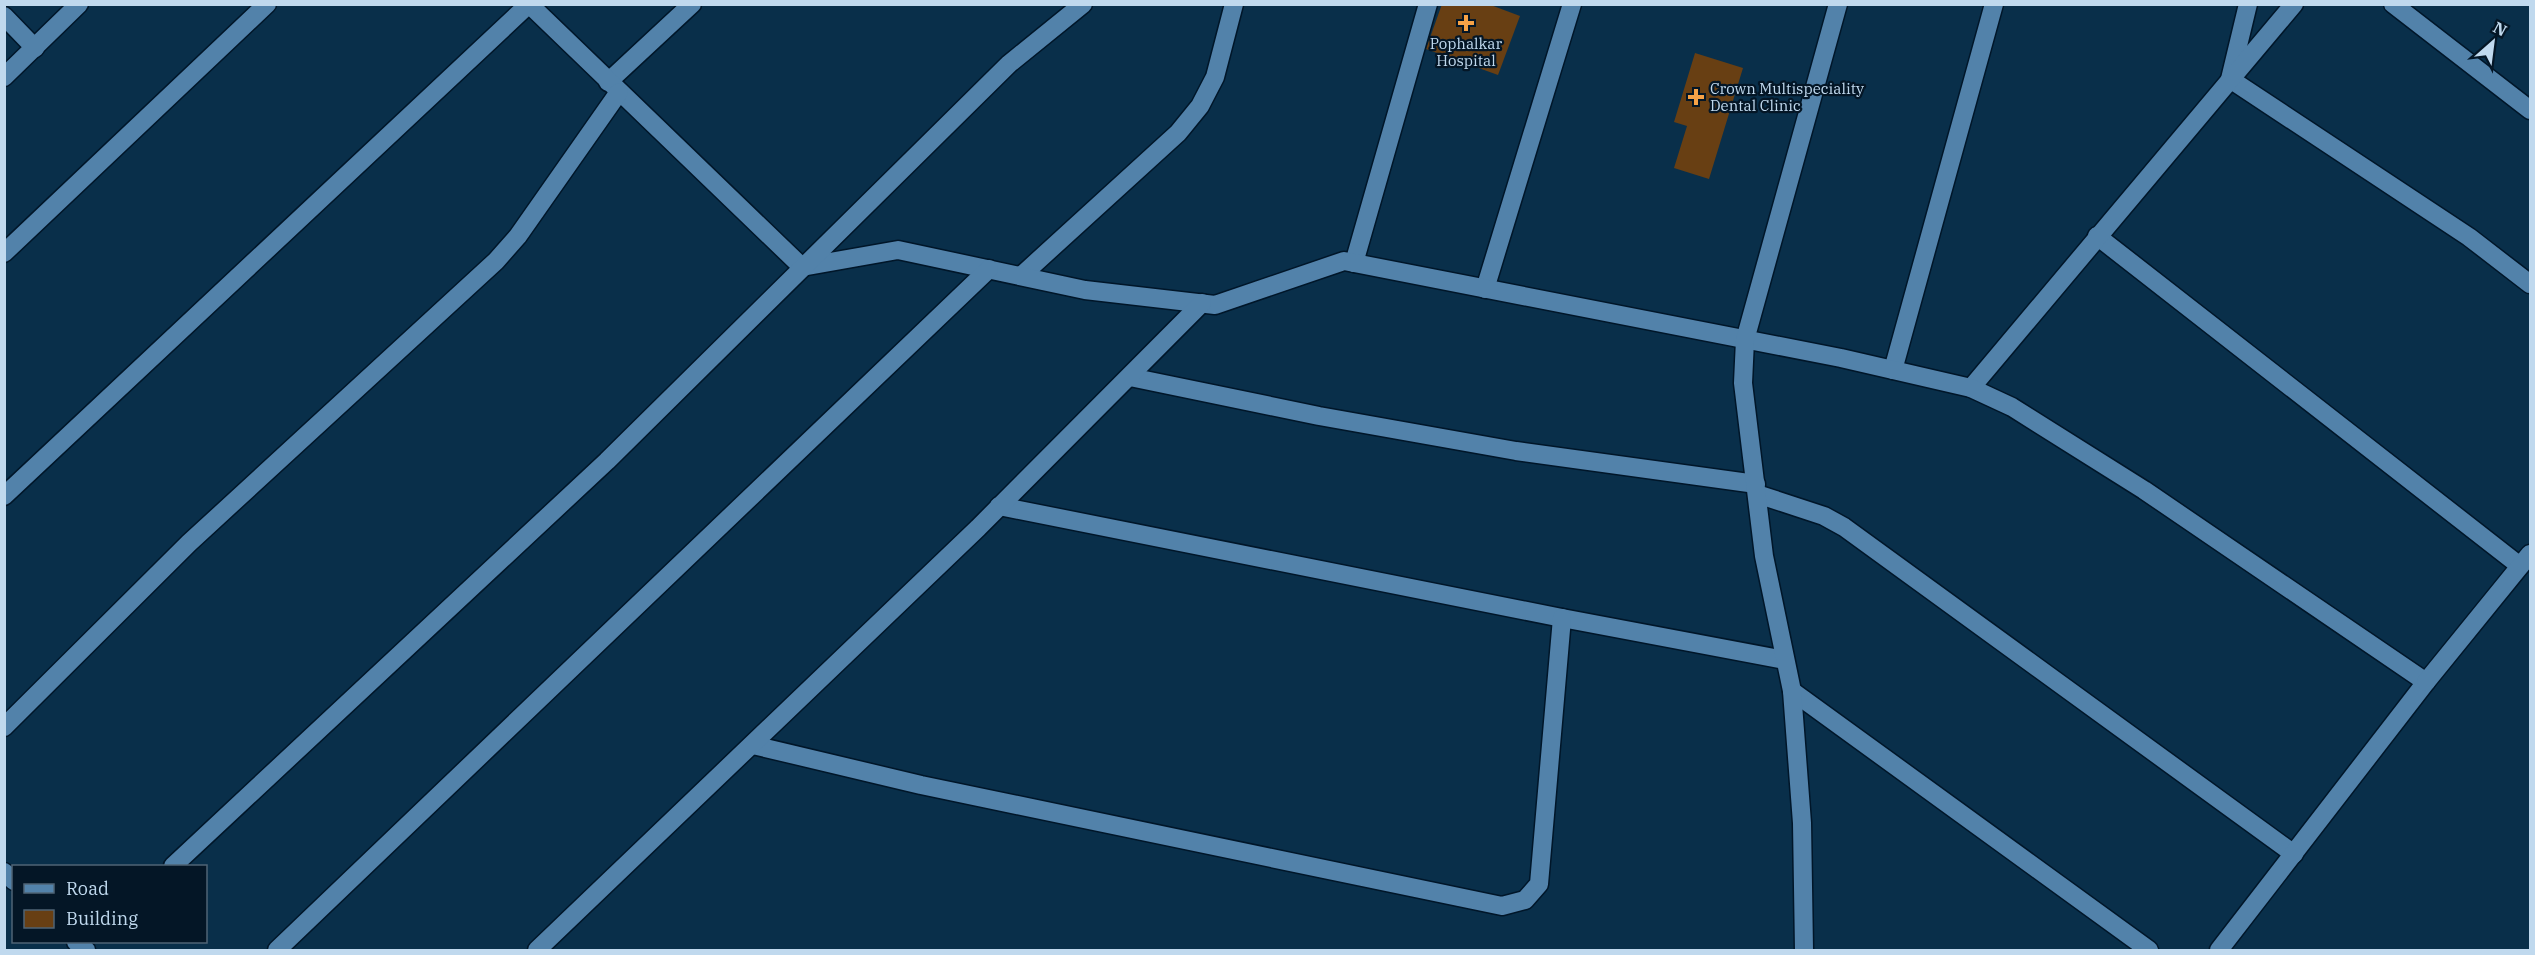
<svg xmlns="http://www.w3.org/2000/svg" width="2535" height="955" viewBox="0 0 2535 955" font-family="'IBM Plex Serif',serif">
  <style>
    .building { fill: #683f13 }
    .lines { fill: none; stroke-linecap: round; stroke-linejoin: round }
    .street-casing { stroke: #001629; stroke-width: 21 }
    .street { stroke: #5282aa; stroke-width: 18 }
    .poi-dot { fill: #f6a247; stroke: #041626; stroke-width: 2 }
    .labels { text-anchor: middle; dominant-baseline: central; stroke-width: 4.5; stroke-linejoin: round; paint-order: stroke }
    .poi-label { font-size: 15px; fill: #c0d9ee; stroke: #041626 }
  </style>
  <rect width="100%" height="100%" fill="#092f4a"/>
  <g class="building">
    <path d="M1442,4h46l32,12 -22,59 -72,-26z"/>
    <path d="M1695,53l48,15 -34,111 -35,-11 13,-42 -13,-4z"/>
  </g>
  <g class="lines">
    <g class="street-casing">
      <g id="street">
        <path d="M2248,4l-18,75 239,158 61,47"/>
        <path d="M2393,4l137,106"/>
        <path d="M4,16l31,32"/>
        <path d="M4,77l75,-73"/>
        <path d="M608,82l84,-78"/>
        <path d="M2097,236l423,330"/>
        <path d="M4,253l263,-249"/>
        <path d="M1354,263l74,-259"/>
        <path d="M1021,276l157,-143 22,-27 15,-29 19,-73"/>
        <path d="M1485,289l87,-285"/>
        <path d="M1893,370l101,-366"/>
        <path d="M1130,377l189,39 197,35 240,33"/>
        <path d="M1971,388l323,-384"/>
        <path d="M1757,494l67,22 20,11 450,327"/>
        <path d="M4,496l525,-492 273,263 96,-17 187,40 130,15 129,-44 497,97 130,30 41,19 132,83 282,192 -207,268"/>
        <path d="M999,506l563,112 223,42"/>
        <path d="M2426,682l104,-128"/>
        <path d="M1792,691l357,259"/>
        <path d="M4,727l185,-184 307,-282 22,-25 101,-144"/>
        <path d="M753,745l168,40 581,121 23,-6 14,-16 23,-266"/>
        <path d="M173,866l434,-405 402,-397 74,-60"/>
        <path d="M4,872l10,9"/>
        <path d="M76,942l10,8"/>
        <path d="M277,950l712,-681"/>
        <path d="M537,950l441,-422 224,-225"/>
        <path d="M1804,950l-2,-127 -10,-132 -28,-135 -21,-173 2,-43 93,-336"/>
      </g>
    </g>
    <use href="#street" class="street"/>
  </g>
  <g class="poi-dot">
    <path d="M1463 14h6v6h6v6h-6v6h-6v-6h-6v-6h6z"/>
    <path d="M1693 88h6v6h6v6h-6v6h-6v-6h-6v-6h6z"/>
  </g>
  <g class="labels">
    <g class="poi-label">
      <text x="1466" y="43">Pophalkar<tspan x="1466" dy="17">Hospital</tspan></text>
      <text x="1710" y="88" text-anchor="start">Crown Multispeciality<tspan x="1710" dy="17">Dental Clinic</tspan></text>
    </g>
  </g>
  <rect width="2535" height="955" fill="none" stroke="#c0d9ee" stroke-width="12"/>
  <rect x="12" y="865" width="195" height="78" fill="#041626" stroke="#4f6476" stroke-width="1.5"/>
  <rect x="24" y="884" width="30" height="9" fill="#5282aa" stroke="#4f6476" stroke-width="1.5"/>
  <text x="66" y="895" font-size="18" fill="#c0d9ee">Road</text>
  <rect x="24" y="910" width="30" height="18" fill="#683f13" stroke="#4f6476" stroke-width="1.5"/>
  <text x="66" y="925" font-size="18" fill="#c0d9ee">Building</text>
  <g transform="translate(2493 42) rotate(28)" stroke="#041626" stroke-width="4.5" paint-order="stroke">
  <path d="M0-4.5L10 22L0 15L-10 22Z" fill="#c0d9ee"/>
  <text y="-9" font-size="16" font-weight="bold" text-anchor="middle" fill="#c0d9ee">N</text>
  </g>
</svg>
